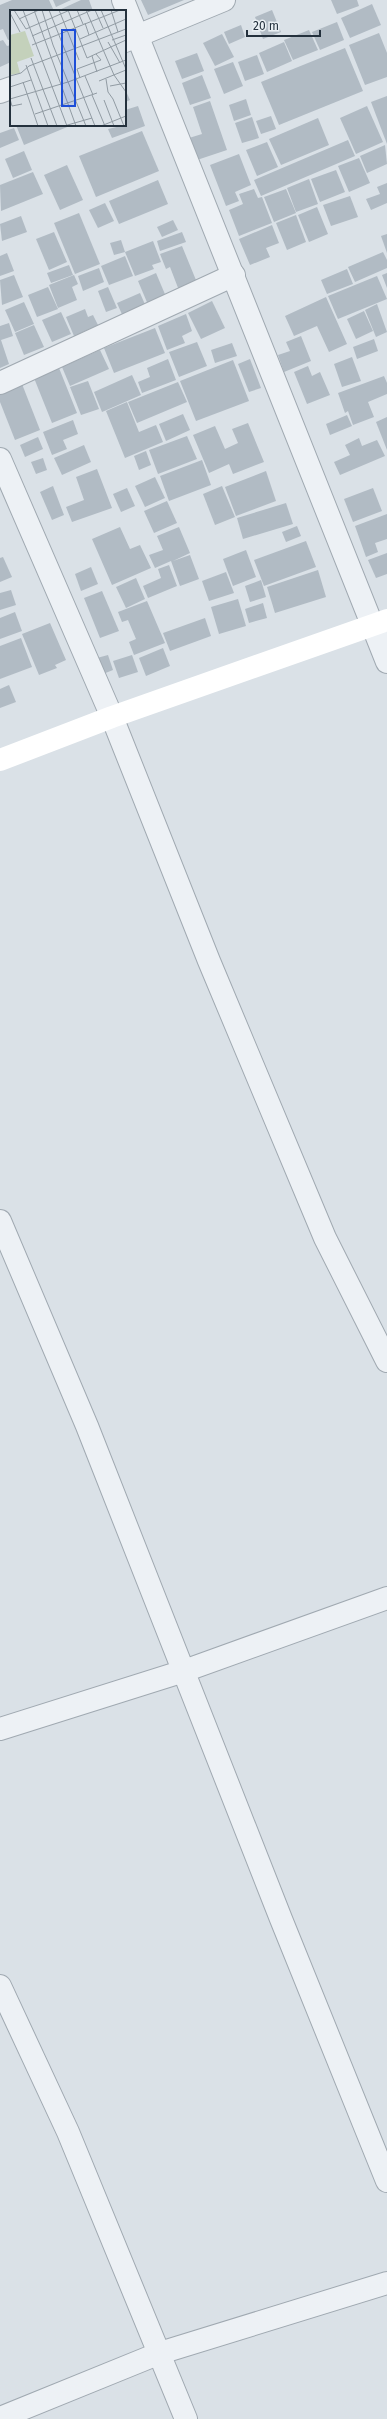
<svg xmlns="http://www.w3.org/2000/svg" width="387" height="2419" viewBox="0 0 387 2419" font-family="'Fira Sans',sans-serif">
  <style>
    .building { fill: #b1bbc4 }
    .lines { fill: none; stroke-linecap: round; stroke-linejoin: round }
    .street-casing { stroke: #a0a9b1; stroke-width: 24 }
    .street { stroke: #edf1f5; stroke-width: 22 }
    .secondary { stroke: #fff; stroke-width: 22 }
    .inset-road { fill: none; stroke: #919ba3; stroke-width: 1 }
    .view { fill: #1d4ed8; fill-opacity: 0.15; stroke: #1d4ed8; stroke-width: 2 }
    .inset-edge { fill: none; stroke: #24313d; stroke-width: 2 }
  </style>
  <rect width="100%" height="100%" fill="#dae1e7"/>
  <g class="building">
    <path d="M12,0h37l5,11h-43v28l-3,1 -5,-11 -3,1v-25z"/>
    <path d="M53,0h18l-15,7z"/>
    <path d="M81,0h8l4,11h-36z"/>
    <path d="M141,0h43l-36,15z"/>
    <path d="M331,0h26l2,6 -22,8z"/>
    <path d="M372,4l9,21 -31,13 -9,-20z"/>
    <path d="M272,10l9,22 -18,7 -8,-22z"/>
    <path d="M337,22l7,18 -24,10 -8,-18z"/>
    <path d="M241,25l4,12 -16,7 -5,-12z"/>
    <path d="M309,30l9,20 -25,10 -9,-20z"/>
    <path d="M379,33l8,20v24l-22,8 -16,-40z"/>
    <path d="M222,34l12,23 -19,9 -12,-23z"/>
    <path d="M3,40l4,6 4,-1v17l-11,5v-26z"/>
    <path d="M284,42l8,19 -25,11 -8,-19z"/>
    <path d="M345,48l18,43 -84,34 -18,-43z"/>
    <path d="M197,53l7,18 -22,8 -7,-18z"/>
    <path d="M257,55l7,19 -19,7 -7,-19z"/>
    <path d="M233,62l10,24 -19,8 -10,-25z"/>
    <path d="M202,75l9,23 -21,7 -8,-22z"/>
    <path d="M125,89l5,11 -5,2z"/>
    <path d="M387,96v48l-16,-42z"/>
    <path d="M246,99l5,16 -17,6 -5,-16z"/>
    <path d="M210,101l17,49 -30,10 -8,-22 13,-4 -9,-27z"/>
    <path d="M138,106l7,20 -33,12 -4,-9 17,-4v-15z"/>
    <path d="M367,106l16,36 -27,12 -16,-36z"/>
    <path d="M271,116l5,13 -15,5 -5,-13z"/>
    <path d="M252,117l7,21 -17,5 -7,-20z"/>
    <path d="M318,118l11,27 -48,20 -12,-26z"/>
    <path d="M16,125h56l-48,20z"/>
    <path d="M14,128l5,12 -19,8v-15z"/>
    <path d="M142,131l17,40 -63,26 -17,-41z"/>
    <path d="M348,140l7,16 -94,40 -7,-16z"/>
    <path d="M267,142l11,25 -21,9 -11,-26z"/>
    <path d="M385,145l2,19 -20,9 -7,-17z"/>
    <path d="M24,151l8,19 -19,8 -8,-19z"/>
    <path d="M239,154l12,31 -16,7 4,9 -13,5 -16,-41z"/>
    <path d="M359,158l11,25 -21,9 -11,-26z"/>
    <path d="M67,165l16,35 -23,10 -16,-35z"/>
    <path d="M336,170l9,22 -25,10 -9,-23z"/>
    <path d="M33,172l10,22 -42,17 -1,-26z"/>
    <path d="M309,179l9,25 -22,8 -9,-24z"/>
    <path d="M158,180l10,24 -49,20 -10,-23z"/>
    <path d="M387,183v20l-16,7 -5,-11 14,-5 -3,-7z"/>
    <path d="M254,189l4,9 4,-1 10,26 -33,13 -10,-26 14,-6 -4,-10z"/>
    <path d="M286,189l10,24 -22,9 -10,-25z"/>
    <path d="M350,196l8,21 -27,9 -8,-21z"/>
    <path d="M105,203l9,18 -16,7 -9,-18z"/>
    <path d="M317,207l11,27 -19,8 -11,-27z"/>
    <path d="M79,213l21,51 -25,10 -21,-51z"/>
    <path d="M296,215l10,27 -19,8 -11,-27z"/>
    <path d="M21,216l6,16 -25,9 -2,-17z"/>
    <path d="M173,220l5,10 -16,7 -5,-10z"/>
    <path d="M272,225l7,18 -13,5 4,9 -20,8 -11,-26z"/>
    <path d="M54,232l13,30 -18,8 -13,-31z"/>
    <path d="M182,232l4,10 -26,9 -3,-10z"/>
    <path d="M387,234v19l-6,-17z"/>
    <path d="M121,240l4,12 -11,3 -4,-12z"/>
    <path d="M153,241l8,21 -9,3 2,4 -19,7 -10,-24z"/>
    <path d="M182,246l16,39 -18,8 -10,-26 -4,2 -6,-15z"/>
    <path d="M383,252l4,8v8l-32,14 -7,-15z"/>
    <path d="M7,253l7,18 -14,5v-20z"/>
    <path d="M125,256l8,20 -24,9 -8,-19z"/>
    <path d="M69,265l4,10 -22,8 -4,-10z"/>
    <path d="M99,268l5,14 -21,9 -5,-15z"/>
    <path d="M347,269l6,15 -26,10 -6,-14z"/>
    <path d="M156,273l11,26 -18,8 -11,-26z"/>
    <path d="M387,273v15l-5,-13z"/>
    <path d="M14,275l9,22 -21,8 -2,-25z"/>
    <path d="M74,275l4,9 -6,3 5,13 -19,8 -9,-23z"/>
    <path d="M377,276l10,23 -49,20 -10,-23z"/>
    <path d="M48,287l10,22 -21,8 -9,-22z"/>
    <path d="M108,287l9,21 -11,4 -8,-21z"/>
    <path d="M140,293l7,16 -23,10 -7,-16z"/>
    <path d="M326,297l21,47 -18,8 -12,-26 -23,10 -9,-20z"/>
    <path d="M212,301l13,27 -24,11 -13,-26z"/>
    <path d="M24,302l10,22 -19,8 -10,-22z"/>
    <path d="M377,304l10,28 -11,5 -11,-27z"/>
    <path d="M85,309l3,8 5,-2 5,10 -24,11 -8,-19z"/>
    <path d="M364,311l9,20 -17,8 -9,-20z"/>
    <path d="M61,312l10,22 -19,8 -10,-22z"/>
    <path d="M186,314l6,17 -10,5 3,7 -18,7 -9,-24z"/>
    <path d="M9,323l4,13 -12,4 8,24 -9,4v-42z"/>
    <path d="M34,325l10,22 -20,8 -9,-22z"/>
    <path d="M155,328l10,25 -51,20 -10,-25z"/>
    <path d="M301,336l10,25 -27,11 -6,-17 12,-4 -4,-9z"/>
    <path d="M374,339l4,12 -21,8 -4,-12z"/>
    <path d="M197,342l10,24 -28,11 -10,-25z"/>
    <path d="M232,343l5,13 -22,7 -4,-13z"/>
    <path d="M100,350l9,19 -39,17 -8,-19z"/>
    <path d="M352,357l9,24 -19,6 -8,-23z"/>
    <path d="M168,359l8,21 -34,13 -4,-11 12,-5 -3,-9z"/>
    <path d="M250,359l11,29 -12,4 -11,-28z"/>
    <path d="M233,360l16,41 -53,20 -16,-40z"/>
    <path d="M308,366l4,10 8,-4 10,23 -23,9 -13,-32z"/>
    <path d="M59,368l18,45 -25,10 -18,-45z"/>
    <path d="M132,375l9,20 -39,17 -8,-20z"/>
    <path d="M384,376l3,7v11l-19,8 6,15 -21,8 -5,-14 -3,2 -7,-20z"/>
    <path d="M88,381l11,28 -18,6 -11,-28z"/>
    <path d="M178,382l9,20 -50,21 -9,-21z"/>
    <path d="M22,384l18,46 -25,10 -15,-38v-9z"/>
    <path d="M127,402l12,30 17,-7 7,17 -38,16 -19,-47z"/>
    <path d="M183,414l7,16 -24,11 -7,-17z"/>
    <path d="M347,415l5,11 -22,9 -4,-11z"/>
    <path d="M387,417v33l-11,-28z"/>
    <path d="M73,420l5,14 -15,6 4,9 -15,6 -9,-23z"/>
    <path d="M248,423l16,39 -31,12 -4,-10 -20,9 -16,-38 22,-9 10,23 13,-6 -6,-14z"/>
    <path d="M187,436l10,23 -39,15 -9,-24z"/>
    <path d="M38,437l5,12 -18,8 -5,-12z"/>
    <path d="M359,438l3,8 15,-6 8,16 -45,19 -6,-13 16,-7 -5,-10z"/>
    <path d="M84,445l7,17 -29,13 -8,-17z"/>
    <path d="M146,451l5,14 -12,5 -5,-14z"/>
    <path d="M43,458l4,12 -11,4 -5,-12z"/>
    <path d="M202,460l9,25 -42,16 -9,-25z"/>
    <path d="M97,469l15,39 -40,14 -6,-15 18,-7 -8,-23z"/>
    <path d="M266,471l10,30 -40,15 -11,-29z"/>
    <path d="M155,477l10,21 -20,9 -10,-21z"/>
    <path d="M53,486l11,29 -12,5 -12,-28z"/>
    <path d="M222,486l13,31 -20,8 -12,-31z"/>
    <path d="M127,488l8,18 -14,6 -8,-18z"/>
    <path d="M373,488l9,23 -29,11 -9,-23z"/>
    <path d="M167,501l10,22 -23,10 -10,-22z"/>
    <path d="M286,503l7,21 -50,15 -6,-21z"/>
    <path d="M387,514v25l-12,4 3,9 -12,5 -11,-31z"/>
    <path d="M297,526l4,10 -15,6 -4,-10z"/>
    <path d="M120,527l10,22 10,-4 11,23 -39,17 -20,-46z"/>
    <path d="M179,527l11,26 -17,8 17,-6 9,24 -19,7 -9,-25 -16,7 -6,-13 14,-5 -6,-14z"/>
    <path d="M306,541l10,26 -52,19 -10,-26z"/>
    <path d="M246,550l10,27 -23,9 -10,-27z"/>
    <path d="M387,553v21l-11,4 -8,-18z"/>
    <path d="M3,557l9,20 -12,5v-24z"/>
    <path d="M169,565l8,21 -29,12 -5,-12 18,-8 -3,-9z"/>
    <path d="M91,567l7,17 -17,7 -6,-17z"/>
    <path d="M318,570l8,27 -51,16 -8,-26z"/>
    <path d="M226,572l8,21 -25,8 -7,-20z"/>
    <path d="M136,578l9,21 -19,9 -10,-21z"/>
    <path d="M261,580l5,17 -16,5 -5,-16z"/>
    <path d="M11,590l5,15 -16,5v-17z"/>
    <path d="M102,591l17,40 -19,7 -16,-40z"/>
    <path d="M238,599l8,27 -27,8 -8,-27z"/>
    <path d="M147,601l18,42 -31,12 -5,-13 7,-3 -8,-19 -6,2 -4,-10z"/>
    <path d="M263,603l4,15 -18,5 -4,-14z"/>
    <path d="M15,612l7,19 -22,8v-21z"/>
    <path d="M205,618l6,18 -41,15 -7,-18z"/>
    <path d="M50,623l16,37 -11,5 2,3 -18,7 -17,-41z"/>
    <path d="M21,638l11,29 -32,12v-33z"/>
    <path d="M163,648l7,18 -24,10 -7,-18z"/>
    <path d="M108,655l5,15 -10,4 -6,-16z"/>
    <path d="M132,655l6,17 -19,6 -6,-17z"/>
    <path d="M9,685l7,17 -16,6v-19z"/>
  </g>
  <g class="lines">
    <g class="street-casing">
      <g id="street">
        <path d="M123,0l264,662"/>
        <path d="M125,41l99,-41"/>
        <path d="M0,92l11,-4"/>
        <path d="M0,383l234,-108"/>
        <path d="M0,459l112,258 97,244 116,277 62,123"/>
        <path d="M0,1221l87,205 194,493 106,262"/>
        <path d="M0,1729l184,-58 203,-73"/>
        <path d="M0,1986l68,146 118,287"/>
        <path d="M0,2418l160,-65 227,-70"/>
      </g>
    </g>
    <use href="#street" class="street"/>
    <path class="secondary" d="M0,760l112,-43 275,-97"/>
  </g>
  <g transform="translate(10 10)">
    <rect width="116" height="116" fill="#dae1e7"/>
    <path d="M15,21l9,25 -17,6 3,11 -10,2v-40z" fill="#c4d1bb"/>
    <path class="inset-road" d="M4,0l12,19 44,-19M13,0l44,116M24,0l42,116M32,0l11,35 33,81M39,0l46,116M49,0l20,50M58,0l19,48 39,-18M67,0l6,14M76,0l28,65 12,17M85,0l8,18M91,0l25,59M101,0l7,22M0,3l10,19M9,9l20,-9M75,13l4,12M22,26l60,-26M70,29l46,-20M102,30l14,-5M98,32l12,21M22,35l88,-35M82,46l5,16M21,48l26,68M16,55l22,61M0,66l11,-3 8,-7 97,-37M75,66l8,19M70,68l-3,-9 24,-9 -5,-6M96,69l2,13 5,7 11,27M89,71l27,-11M13,72l15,44M100,76l16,-3M0,77l21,-7M82,85l13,31M0,89l58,-17 58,-22M0,89l2,7 10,-2M94,90l10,26M25,104l62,-21M54,116l28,-8M91,116l25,-10"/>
    <path class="view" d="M52,20h13v76h-13z"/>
    <rect width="116" height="116" class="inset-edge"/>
  </g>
  <path d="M247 30v6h73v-6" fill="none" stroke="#24313d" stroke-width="2"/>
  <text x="253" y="30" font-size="12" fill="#24313d" stroke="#eaf0f4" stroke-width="3" paint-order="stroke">20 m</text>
</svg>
